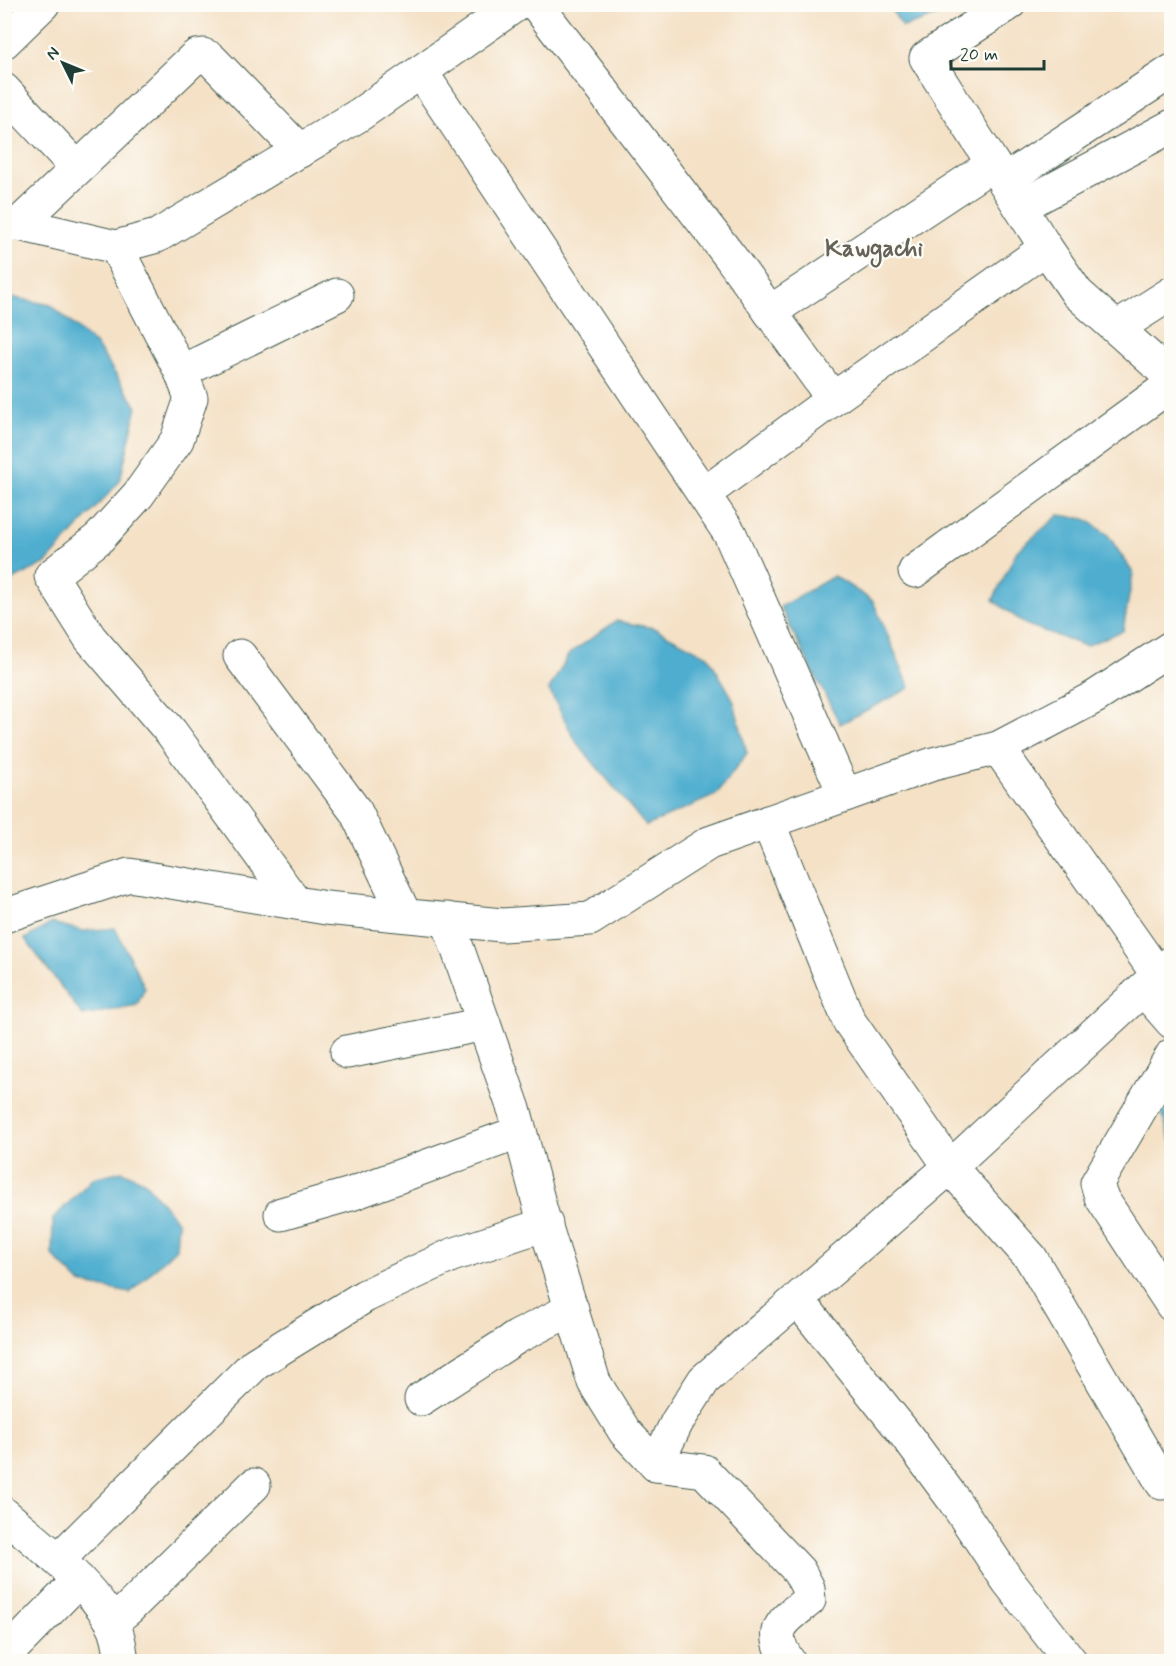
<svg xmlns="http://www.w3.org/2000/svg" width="1176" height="1666" viewBox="0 0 1176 1666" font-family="Mynerve,sans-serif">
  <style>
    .water { fill: #50aecf; stroke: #387682; stroke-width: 1.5 }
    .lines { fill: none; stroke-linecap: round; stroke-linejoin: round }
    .minor-casing { stroke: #3f564a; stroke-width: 35 }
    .minor { stroke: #fff; stroke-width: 33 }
    .labels { text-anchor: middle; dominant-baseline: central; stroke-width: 4.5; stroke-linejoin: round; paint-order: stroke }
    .neighbourhood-label { font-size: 24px; font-weight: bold; fill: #656257; stroke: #fdfcf7 }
  </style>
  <rect width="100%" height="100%" fill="#fdfcf7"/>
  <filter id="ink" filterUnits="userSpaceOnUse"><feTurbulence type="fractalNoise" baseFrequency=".0167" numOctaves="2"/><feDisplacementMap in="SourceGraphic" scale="12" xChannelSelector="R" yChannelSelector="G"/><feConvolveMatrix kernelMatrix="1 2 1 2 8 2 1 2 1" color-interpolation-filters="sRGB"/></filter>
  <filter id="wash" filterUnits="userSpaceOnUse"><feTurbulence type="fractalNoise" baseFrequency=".008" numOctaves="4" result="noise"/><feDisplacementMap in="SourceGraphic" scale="24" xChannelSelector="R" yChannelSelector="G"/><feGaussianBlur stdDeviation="1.35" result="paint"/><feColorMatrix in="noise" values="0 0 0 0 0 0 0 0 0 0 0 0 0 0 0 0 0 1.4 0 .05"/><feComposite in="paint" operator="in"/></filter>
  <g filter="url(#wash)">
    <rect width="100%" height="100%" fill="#f4e1c6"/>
    <g class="water">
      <path d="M888,5h70l-9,7 -46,15z"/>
      <path d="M5,296l46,9 46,41 40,61 -17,74 -74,82 -41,21z"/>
      <path d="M1059,515l27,4 22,16 25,38 -10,58 -38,15 -60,-22 -32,-24 24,-49z"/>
      <path d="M834,576l39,25 37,87 -70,36 -60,-117z"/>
      <path d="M616,621l38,7 54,28 25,43 14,54 -31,42 -70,31 -69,-83 -28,-53 20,-36z"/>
      <path d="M52,923l31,8 32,-3 30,60 -8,17 -54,11 -58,-77z"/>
      <path d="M1171,1102v39l-9,-28z"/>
      <path d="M122,1171l22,10 34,41 -2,26 -46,45 -50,-10 -28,-28 1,-36 40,-41z"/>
    </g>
  </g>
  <g filter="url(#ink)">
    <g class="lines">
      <g class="minor-casing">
        <g id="minor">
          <path d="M536,4l195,254 102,141 213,-151"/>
          <path d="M1009,4l-83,54 120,190 31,45 95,85"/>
          <path d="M4,42l39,-38"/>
          <path d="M421,72l309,462 115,261"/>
          <path d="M4,90l73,78"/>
          <path d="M1004,181l168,-110"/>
          <path d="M1020,207l152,-81"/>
          <path d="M19,224l177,-168 7,-1 7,3 90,93"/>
          <path d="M4,225l15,-1 97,23 41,-11 202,-121 158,-111"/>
          <path d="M116,247l65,125 10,26 -14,42 -39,55 -39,43 -48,38 39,62 81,94 123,169"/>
          <path d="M770,312l223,-148"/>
          <path d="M1117,328l55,-35"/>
          <path d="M181,372l156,-77"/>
          <path d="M704,494l129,-95"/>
          <path d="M915,571l257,-187"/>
          <path d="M240,656l116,156 49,103"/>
          <path d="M998,748l160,227"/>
          <path d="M768,822l81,199 101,146 81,91 131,225"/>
          <path d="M4,916l125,-41 197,33 176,17 88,-6 119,-76 224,-79 65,-16 97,-51 77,-50"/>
          <path d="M447,919l68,193 26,99 53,171 31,50 31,33 48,6 95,100 9,17 1,12c-25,21 -43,28 -20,62"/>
          <path d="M1143,989l29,33"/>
          <path d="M347,1052l137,-28"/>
          <path d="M1172,1055l-75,128 4,14 71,108"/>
          <path d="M281,1214l70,-20 169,-62"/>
          <path d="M798,1300l107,134 48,65 55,82 63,81"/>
          <path d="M421,1399l96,-62 55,-28"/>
          <path d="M656,1465l21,-43 27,-42 246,-213 222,-205"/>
          <path d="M4,1514c36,31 84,67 108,108 7,12 8,26 10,40"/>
          <path d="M58,1560l197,-196 110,-68 87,-41 94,-31"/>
          <path d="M112,1622l16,-13 126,-124"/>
          <path d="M4,1657l75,-77"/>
        </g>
      </g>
      <use href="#minor" class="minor"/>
    </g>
  </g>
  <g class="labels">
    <g class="neighbourhood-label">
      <text x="874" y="249">Kawgachi</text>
    </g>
  </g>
  <rect width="1176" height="1666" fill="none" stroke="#fdfcf7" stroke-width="24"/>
  <g transform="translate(63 63) rotate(313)" stroke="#fdfcf7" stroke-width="4.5" paint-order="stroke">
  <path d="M0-4.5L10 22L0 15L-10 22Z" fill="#1f3d34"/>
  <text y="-9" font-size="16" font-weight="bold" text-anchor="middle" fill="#1f3d34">N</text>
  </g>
  <path d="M951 60v9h93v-9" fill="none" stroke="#1f3d34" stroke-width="3"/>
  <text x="960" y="60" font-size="18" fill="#1f3d34" stroke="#fdfcf7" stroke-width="4.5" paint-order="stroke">20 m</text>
</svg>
